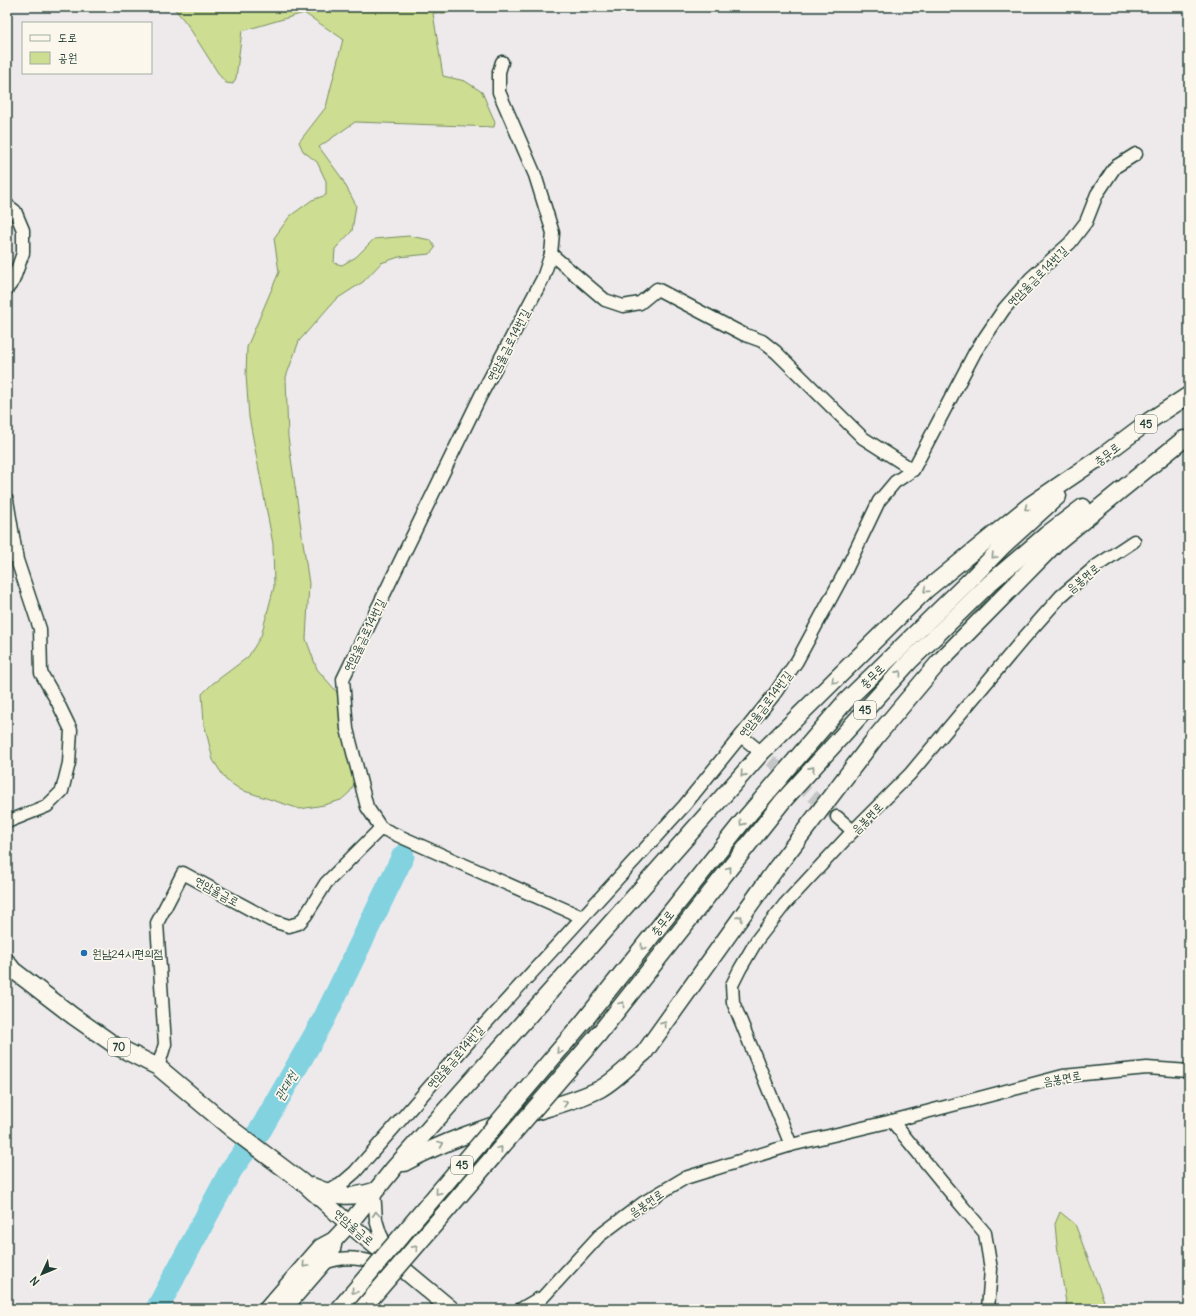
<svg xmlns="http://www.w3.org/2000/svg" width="1196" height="1316" viewBox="0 0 1196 1316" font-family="Delius,'Poor Story',sans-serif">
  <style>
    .green { fill: #cddd91; stroke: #768d62 }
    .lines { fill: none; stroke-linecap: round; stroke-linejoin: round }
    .river { stroke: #83d2e0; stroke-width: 23 }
    .minor-tunnel { stroke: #c5c7c7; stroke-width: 12; stroke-dasharray: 12 6; stroke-linecap: butt }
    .minor-casing { stroke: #1f3d34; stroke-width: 15 }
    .major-casing { stroke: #1f3d34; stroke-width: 19 }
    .minor { stroke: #fbf7ec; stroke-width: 12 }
    .major { stroke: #fbf7ec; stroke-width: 16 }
    .major-bridge-casing { stroke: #1f3d34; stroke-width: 19; stroke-linecap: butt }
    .major-bridge { stroke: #fbf7ec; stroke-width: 16 }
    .oneway { stroke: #8d9a90 }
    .poi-dot { fill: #1f6fb2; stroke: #fbf7ec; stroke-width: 1.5 }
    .labels { text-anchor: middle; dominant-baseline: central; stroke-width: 3.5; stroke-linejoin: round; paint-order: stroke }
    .shield { fill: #fbf7ec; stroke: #61756b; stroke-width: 1 }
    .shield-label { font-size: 11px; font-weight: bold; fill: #1f3d34 }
    .street-label { font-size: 12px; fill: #1f3d34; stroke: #fbf7ec }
    .poi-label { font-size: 12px; fill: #1f3d34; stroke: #fbf7ec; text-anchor: start }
    .water-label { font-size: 13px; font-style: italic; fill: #335b56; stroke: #fbf7ec }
  </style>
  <rect width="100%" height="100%" fill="#eeeaec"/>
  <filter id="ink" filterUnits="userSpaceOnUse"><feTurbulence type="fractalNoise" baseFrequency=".025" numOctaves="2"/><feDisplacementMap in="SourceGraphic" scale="8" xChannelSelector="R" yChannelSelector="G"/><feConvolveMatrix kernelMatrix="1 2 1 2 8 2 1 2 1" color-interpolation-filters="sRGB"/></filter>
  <g filter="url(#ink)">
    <g class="green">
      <path d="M173,7h277l-2,6h-15l10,63 22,5 17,11 13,30 -1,5 -139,-5 -36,25 22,30 15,28 -4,26 -17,18 -1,14 8,2 14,-8 18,-18 35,-3 22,4 4,8 -5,6 -31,3 -18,6 -18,19 -28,18 -36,41 -13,36 2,60 21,147 -3,55 11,30 20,23 14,69 3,23 -4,8 -9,8 -17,5 -24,4 -59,-19 -15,-10 -13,-20 -9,-37 -2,-29 10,-10 36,-27 13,-21 13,-49 -1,-43 -24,-127 -3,-42 1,-28 32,-75 -5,-34 16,-22 22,-16 14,-5v-14l-9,-19 -14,-11 -4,-9 27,-35 17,-68 -39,-26 -62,18 -6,47 -3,6 -7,-1 -6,-7 -33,-52z"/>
      <path d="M1060,1212l15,12 32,85h-40l-10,-64 -2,-21z"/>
    </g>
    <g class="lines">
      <path class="river" d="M157,1309l74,-139 30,-41 63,-110 79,-163"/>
      <path class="minor-tunnel" d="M757,749l80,68"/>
      <g class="minor-casing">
        <g id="minor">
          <path d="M502,62l-3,10v20l36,83 18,58 -2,21 -8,24 -63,119 -137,282 4,50 20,78 14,21 201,89"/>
          <path d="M7,205l8,6 8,19v23l-10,28 -6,8"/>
          <path d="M551,254l54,46 18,6 17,-3 17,-14 86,45 19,7 14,11 87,86 50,32"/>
          <path d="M7,500l10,60 23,69 1,44 16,28 14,29 -2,33 -7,28 -15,15 -40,16"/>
          <path d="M741,736l16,13"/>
          <path d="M837,817l16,14"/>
          <path d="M158,1067l7,-23 -8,-121 26,-50 87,47 19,6 10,-3 7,-8 20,-32 55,-55"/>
          <path d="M892,1121l54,66 39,46 6,36 -3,40"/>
          <path d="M791,1145l-58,-143 -1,-17 8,-16 17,-29 28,-36 68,-73 57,-57 113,-135 38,-43 34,-29 39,-26"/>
          <path d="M324,1191l16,-6 15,-13 119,-136 210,-230 89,-110 24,-35 49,-91 33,-69 16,-19 18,-12 62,-118 29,-43 27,-31 39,-35 16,-21 11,-28 18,-27 21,-13"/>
          <path d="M374,1191l2,29 4,13 12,25"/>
          <path d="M323,1264c27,-13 54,-1 80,8"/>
          <path d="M521,1309l17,-10"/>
          <path d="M532,1309l67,-73 44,-33 42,-25 106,-33 101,-24 171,-45 84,-8 42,3"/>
        </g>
      </g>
      <g class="major-casing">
        <g id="major">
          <path d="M1097,460l52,-39 40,-26"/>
          <path d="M7,962l6,8 60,46 43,30 42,21 75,63 69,52 47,42 102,85"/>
          <path d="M584,1021l159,-200 102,-119 123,-120 36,-37 54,-49"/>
          <path d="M598,1035l184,-233 127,-140 82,-80 55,-47 37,-28"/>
          <path d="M404,1163c40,-22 83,-36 127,-50 23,-7 47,-13 69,-24 16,-9 30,-24 44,-36l133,-186 99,-130 63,-75 118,-120 127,-103"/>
          <path d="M312,1186c27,11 35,13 62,5"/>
          <path d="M267,1309l54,-62 13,-7 15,-16 45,-56 369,-417 163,-161 104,-85 75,-51"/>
          <path d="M285,1309l7,-10 39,-45 3,-14"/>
        </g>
      </g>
      <use href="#minor" class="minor"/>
      <use href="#major" class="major"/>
      <g class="major-bridge-casing">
        <g id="major-bridge">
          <path d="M339,1309l245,-288"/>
          <path d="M362,1309l236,-274"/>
        </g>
      </g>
      <use href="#major-bridge" class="major-bridge"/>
    </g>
    <defs><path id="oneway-chevron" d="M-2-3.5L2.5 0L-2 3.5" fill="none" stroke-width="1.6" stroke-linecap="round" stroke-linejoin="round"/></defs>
    <g class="oneway">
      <use href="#oneway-chevron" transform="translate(1027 508) rotate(142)"/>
      <use href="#oneway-chevron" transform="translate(994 556) rotate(134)"/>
      <use href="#oneway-chevron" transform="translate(926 590) rotate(138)"/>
      <use href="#oneway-chevron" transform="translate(899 673) rotate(-48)"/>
      <use href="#oneway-chevron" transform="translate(834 681) rotate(135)"/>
      <use href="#oneway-chevron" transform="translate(812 769) rotate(-48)"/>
      <use href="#oneway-chevron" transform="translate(743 774) rotate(132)"/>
      <use href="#oneway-chevron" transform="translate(742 823) rotate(129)"/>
      <use href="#oneway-chevron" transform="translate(729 869) rotate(-52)"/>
      <use href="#oneway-chevron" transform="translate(740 918) rotate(-54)"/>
      <use href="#oneway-chevron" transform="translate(643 947) rotate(129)"/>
      <use href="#oneway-chevron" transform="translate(622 1004) rotate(-52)"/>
      <use href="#oneway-chevron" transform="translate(664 1024) rotate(-55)"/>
      <use href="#oneway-chevron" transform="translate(559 1051) rotate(130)"/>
      <use href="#oneway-chevron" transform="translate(565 1103) rotate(-17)"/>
      <use href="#oneway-chevron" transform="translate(441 1144) rotate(-23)"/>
      <use href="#oneway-chevron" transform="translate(500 1149) rotate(-49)"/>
      <use href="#oneway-chevron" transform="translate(438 1192) rotate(130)"/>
      <use href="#oneway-chevron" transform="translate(376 1214) rotate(-94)"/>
      <use href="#oneway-chevron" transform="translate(415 1248) rotate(-49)"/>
      <use href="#oneway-chevron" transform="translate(305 1265) rotate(131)"/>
      <use href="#oneway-chevron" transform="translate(354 1291) rotate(130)"/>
    </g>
  </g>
  <circle class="poi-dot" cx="84" cy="953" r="4"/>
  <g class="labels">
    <g class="shield">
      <rect x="1135" y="415" width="22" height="18" rx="3"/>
      <rect x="854" y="701" width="22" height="18" rx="3"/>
      <rect x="108" y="1038" width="22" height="18" rx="3"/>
      <rect x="451" y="1156" width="22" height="18" rx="3"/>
    </g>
    <g class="shield-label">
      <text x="1146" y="424">45</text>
      <text x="865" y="710">45</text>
      <text x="119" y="1047">70</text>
      <text x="462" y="1165">45</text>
    </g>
    <g class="street-label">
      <text transform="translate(1037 276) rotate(-45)">연암율금로14번길</text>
      <text transform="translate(508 345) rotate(-63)">연암율금로14번길</text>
      <text transform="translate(1107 454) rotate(-39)">충무로</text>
      <text transform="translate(1083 578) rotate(-39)">음봉면로</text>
      <text transform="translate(364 635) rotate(-64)">연암율금로14번길</text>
      <text transform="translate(872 676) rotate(-44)">충무로</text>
      <text transform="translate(765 704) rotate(-53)">연암율금로14번길</text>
      <text transform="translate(867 818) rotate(-45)">음봉면로</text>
      <text transform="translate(217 891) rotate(29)">연암율금로</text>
      <text transform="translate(662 923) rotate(-51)">충무로</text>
      <text transform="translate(455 1057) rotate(-49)">연암율금로14번길</text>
      <text transform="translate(1062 1078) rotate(-10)">음봉면로</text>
      <text transform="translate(646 1203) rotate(-34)">음봉면로</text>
      <text transform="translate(354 1227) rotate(41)">연암율금로</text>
    </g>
    <g class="poi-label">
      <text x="92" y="953">원남24시편의점</text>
    </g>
    <g class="water-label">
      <text transform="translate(286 1086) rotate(-60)">관대천</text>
    </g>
  </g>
  <rect width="1196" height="1316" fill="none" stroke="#fbf7ec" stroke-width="24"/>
  <rect x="12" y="12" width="1172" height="1292" fill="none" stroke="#1f3d34" stroke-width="1.5" filter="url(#ink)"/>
  <rect x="22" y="22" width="130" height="52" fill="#fbf7ec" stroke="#a3ada2"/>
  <rect x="30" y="35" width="20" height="6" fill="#fbf7ec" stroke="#a3ada2"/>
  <text x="58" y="42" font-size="12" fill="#1f3d34">도로</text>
  <rect x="30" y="52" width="20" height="12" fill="#cddd91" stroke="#a3ada2"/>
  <text x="58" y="62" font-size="12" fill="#1f3d34">공원</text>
  <g transform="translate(42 1274) rotate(226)" stroke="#fbf7ec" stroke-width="3" paint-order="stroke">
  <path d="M0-3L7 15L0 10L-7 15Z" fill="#1f3d34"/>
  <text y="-6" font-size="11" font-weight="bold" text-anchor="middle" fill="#1f3d34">N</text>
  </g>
</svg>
